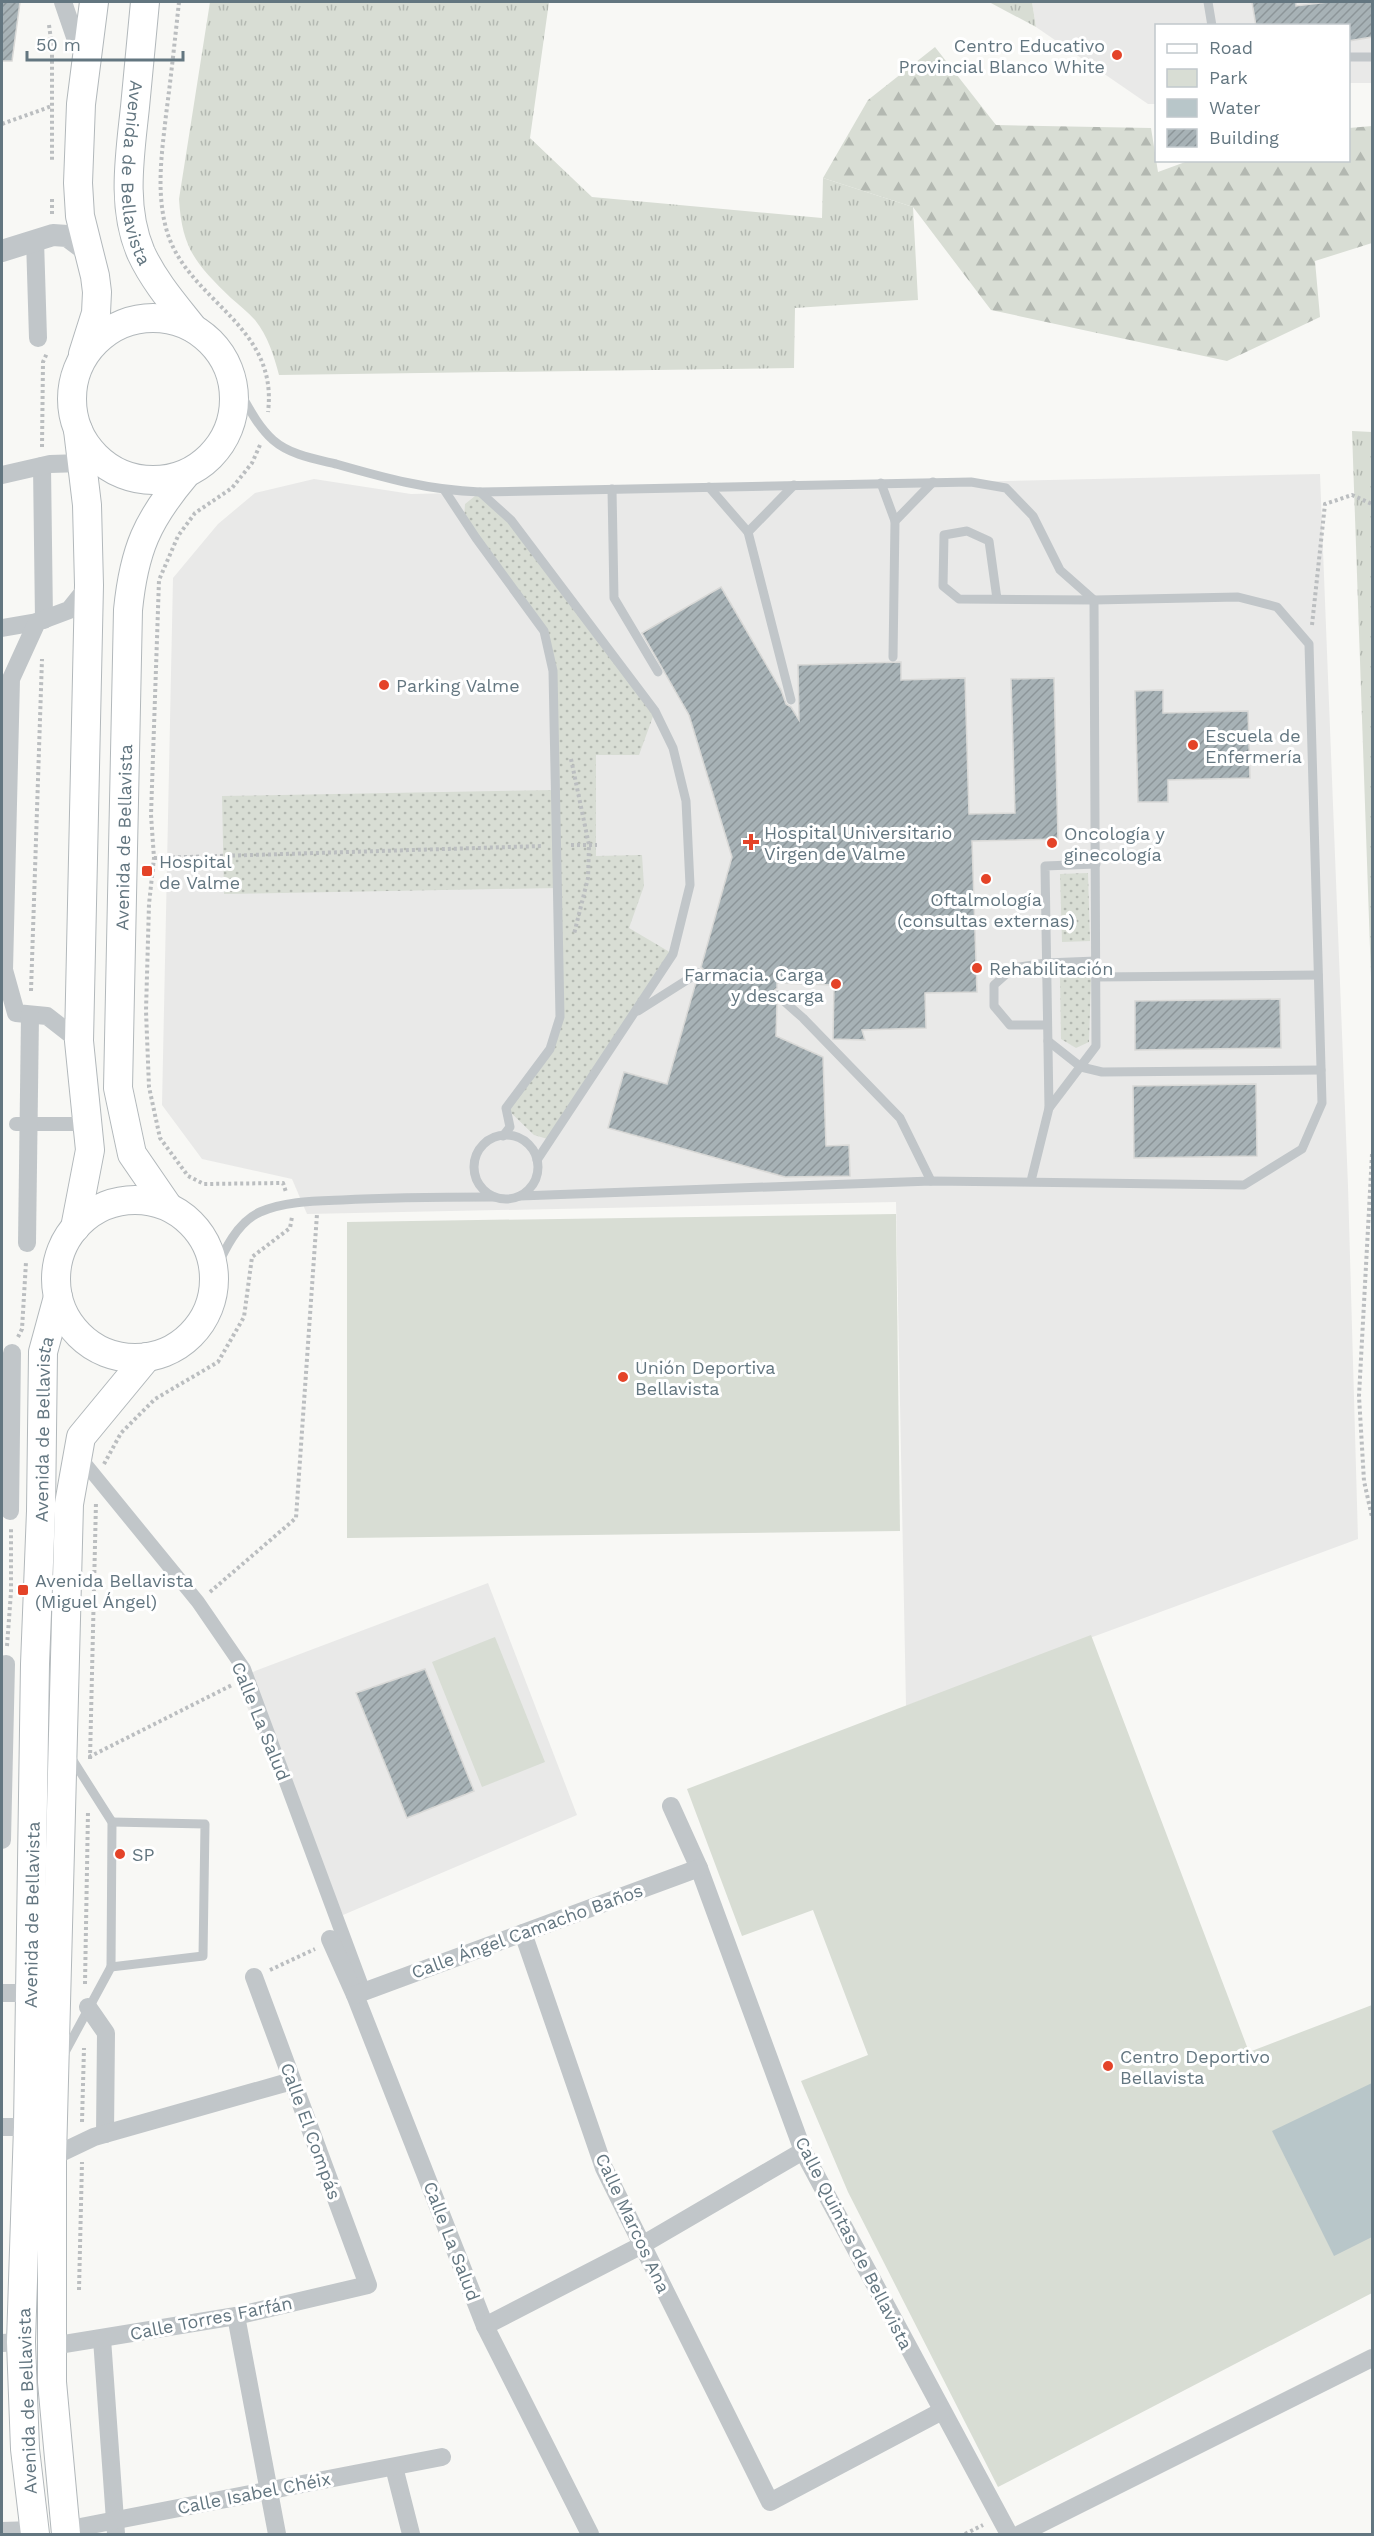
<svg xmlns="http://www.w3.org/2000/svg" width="1374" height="2536" viewBox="0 0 1374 2536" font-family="'Work Sans',sans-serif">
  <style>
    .built { fill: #e9e9e8 }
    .grass { fill: url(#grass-tufts) }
    .forest { fill: url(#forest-firs) }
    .park { fill: #d8ddd4 }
    .garden { fill: url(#garden-dots) }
    .water { fill: #b8c6c9 }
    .building { fill: url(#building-hatch); stroke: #d9d9d7; stroke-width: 1.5 }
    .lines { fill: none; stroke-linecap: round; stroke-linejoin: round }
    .primary-casing { stroke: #b2b8bb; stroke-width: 30 }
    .path { stroke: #bbbec0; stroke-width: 4; stroke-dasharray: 3 3; stroke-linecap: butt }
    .service { stroke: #c1c6c9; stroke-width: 9 }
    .pedestrian { stroke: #c1c6c9; stroke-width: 14 }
    .minor { stroke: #c1c6c9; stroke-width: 18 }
    .tertiary { stroke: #c1c6c9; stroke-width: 22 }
    .primary { stroke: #fff; stroke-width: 28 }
    .poi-dot { fill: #e44328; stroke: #fff; stroke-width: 2 }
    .labels { text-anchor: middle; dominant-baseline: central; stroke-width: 6; stroke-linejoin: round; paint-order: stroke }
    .poi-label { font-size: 18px; fill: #637680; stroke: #fff; text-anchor: start }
    .street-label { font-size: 18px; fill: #637680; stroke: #fff }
  </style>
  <defs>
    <pattern id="grass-tufts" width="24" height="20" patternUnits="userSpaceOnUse" patternTransform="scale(1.5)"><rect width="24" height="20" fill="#d8ddd4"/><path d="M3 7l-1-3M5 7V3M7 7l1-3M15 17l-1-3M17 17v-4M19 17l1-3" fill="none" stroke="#b3b8b1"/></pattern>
    <pattern id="forest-firs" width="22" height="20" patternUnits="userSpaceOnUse" patternTransform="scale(1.5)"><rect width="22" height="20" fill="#d8ddd4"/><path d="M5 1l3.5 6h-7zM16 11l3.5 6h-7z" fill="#b3b8b1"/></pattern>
    <pattern id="garden-dots" width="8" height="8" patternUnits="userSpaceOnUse" patternTransform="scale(1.5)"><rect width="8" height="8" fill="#d8ddd4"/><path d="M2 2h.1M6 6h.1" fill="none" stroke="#b3b8b1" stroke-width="1.8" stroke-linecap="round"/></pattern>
    <pattern id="building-hatch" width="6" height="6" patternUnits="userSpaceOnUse" patternTransform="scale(1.5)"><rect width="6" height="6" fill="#a7b2b6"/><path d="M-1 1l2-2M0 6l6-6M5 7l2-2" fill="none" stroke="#8c9599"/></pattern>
  </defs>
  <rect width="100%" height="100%" fill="#f8f8f5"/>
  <g class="built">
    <path d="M1032,2h340v81h-23l-1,-57h-192v78h-8l-112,-77z"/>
    <path d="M1320,474l28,712 10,353 -452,167 -10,-504 -589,12 -15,-35 -90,-20 -40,-54 11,-527 45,-54 37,-31 59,-14 97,15z"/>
    <path d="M488,1583l89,232 -234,100 -107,-232 19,-12z"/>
  </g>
  <g class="grass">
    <path d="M210,2h339l-19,136 62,59 230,21 1,-40 90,29 5,93 -123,8 -1,60 -515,7c-5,-19 -11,-39 -24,-55 -7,-8 -16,-15 -24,-22 -35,-34 -49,-49 -52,-99z"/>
    <path d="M989,2h43l4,25z"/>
    <path d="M1352,431l20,1v574z"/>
  </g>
  <path class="forest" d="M935,47l61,78 155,3 7,44 30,-11 160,-1 1,-32 23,-2v117l-57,18 5,56 -93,44 -236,-51 -78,-103 -90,-29 45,-78z"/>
  <g class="park">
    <path d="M896,1214l4,317 -553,7v-316z"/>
    <path d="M1091,1635l158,417 123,-47v288l-374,194 -150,-295 -47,-111 67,-26 -55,-145 -71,26 -55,-147z"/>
    <path d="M495,1637l50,125 -63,25 -50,-125z"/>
  </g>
  <g class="garden">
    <path d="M480,492l31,28 144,191 -16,44h-43v101l46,-1 2,31 -15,42 44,26 -122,186 -17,-5 -28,-27 44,-59 10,-32 -2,-129 -334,6 -2,-98 334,-6 -3,-119 -9,-40 -80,-111 1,-16z"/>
    <path d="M1088,873l2,68 -28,1 -2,-68z"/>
    <path d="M1075,969l16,10 -2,63 -13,6 -15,-9 -1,-61z"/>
  </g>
  <path class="water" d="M1372,2083v154l-38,19 -62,-125z"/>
  <g class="building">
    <path d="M2,2h18l-8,59h-10z"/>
    <path d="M1252,2h44v4l32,-4h44v35l-24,4v-15h-92z"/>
    <path d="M721,587l60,103 5,14 5,3 8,13 -1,-55 103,-3v18l64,-2 4,136 46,-1 -4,-134 43,-1 4,161 -86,2 5,151 -52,1 1,35 -64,2 3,10 -32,-1 1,-54 -57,-2v5l-6,5v5l6,6 -1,32 47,21 3,89 23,-1 1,31 -65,1 -177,-49 16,-56 43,12 29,-102 8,-6v-6l-3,-3 31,-110 -43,-142 -47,-82z"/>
    <path d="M1163,690v23l85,-2 2,67 -82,2v22h-30l-3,-111z"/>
    <path d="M1280,999l1,49 -146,2v-49z"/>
    <path d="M1256,1084l1,72 -123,2 -1,-72z"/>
    <path d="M425,1669l49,122 -67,27 -51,-125z"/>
  </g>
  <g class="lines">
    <g class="primary-casing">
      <g id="primary">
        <path id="s1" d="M145,2c-3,35 -7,70 -10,105 -5,48 -14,100 6,146 13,28 33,51 52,75"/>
        <circle cx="153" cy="399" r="81"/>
        <path d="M83,354l13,-41 1,-21 -2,-16 -15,-60 -2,-33 3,-79 13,-102"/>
        <circle cx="135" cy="1279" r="79"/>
        <path id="s2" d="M167,1205l-35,-51 -14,-66 10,-478c6,-60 19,-90 58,-136"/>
        <path d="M75,1228l15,-78 -11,-109 10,-456 -2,-80 -9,-75"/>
        <path id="s3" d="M35,2534l-10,-85 -4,-107 7,-215 7,-463 6,-153 2,-159 15,-55"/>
        <path d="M66,2534l-14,-152v-225l17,-653 12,-67 66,-80"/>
      </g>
    </g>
    <g class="path">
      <path d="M179,2c-4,37 -8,75 -13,113 -4,37 -10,75 0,113 19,73 113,95 102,184"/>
      <path d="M49,25l3,22v115"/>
      <path d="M2,124l50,-18"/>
      <path d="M52,199v17"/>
      <path d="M260,445l-8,18 -20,25 -37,25 -17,23 -19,44 -8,235 3,43 -5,46 -3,107 3,76 11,51 28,38 16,8 79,-1 3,9"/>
      <path d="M42,447l1,-85 4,-9"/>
      <path d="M1312,625l13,-121 27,-9 20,9"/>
      <path d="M571,759l18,86 -1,33 -14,56"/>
      <path d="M571,845h26"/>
      <path d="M154,858l388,-12"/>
      <path d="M31,991l11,-332"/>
      <path d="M1372,1154l-13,242 5,85 8,36"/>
      <path d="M18,1337l4,-8 4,-67"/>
      <path d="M104,1464l17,-31 34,-34 63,-37 26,-45 8,-60 38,-29 2,-11"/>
      <path d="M210,1592l86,-74 21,-304"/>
      <path d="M7,1646l4,-54v-65"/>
      <path d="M89,1757l143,-72"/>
      <path d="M90,1759l6,-257"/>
      <path d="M270,1970l45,-21"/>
      <path d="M85,1984l3,-173"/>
      <path d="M82,2122l2,-74"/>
      <path d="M79,2290l3,-128"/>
      <path d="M965,2534l18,-9"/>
    </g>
    <g class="service">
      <path d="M1208,2l4,24"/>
      <path d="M1348,57h24"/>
      <path d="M232,379c12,19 23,45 41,61 17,15 42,19 63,24 49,14 92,26 144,28l491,-10 35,6 27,28 27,54 34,30 2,446 -47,62"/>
      <path d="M881,483l14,38"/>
      <path d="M709,487l39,45"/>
      <path d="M612,489l2,109 44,74"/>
      <path d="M445,491l31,47 68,93 9,40 7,346 -10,32 -44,59 4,19 -7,9"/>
      <path d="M480,492l31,28 144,191 18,37 13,53 4,84 -17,69 -136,206"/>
      <path d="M893,657l2,-136 38,-39"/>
      <path d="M791,700l-43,-168 46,-47"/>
      <path d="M1096,977l222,-2"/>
      <path d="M777,995l26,23 97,100 31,63"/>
      <path d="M638,1011l60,-38"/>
      <path d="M1047,1025h-37l-16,-19v-21l19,-17 33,-5 50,-2"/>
      <path d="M1048,1041l33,26 21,5 219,-2"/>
      <circle cx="506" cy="1167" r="32"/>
      <path d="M1031,1181l18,-73 -4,-242 51,-2"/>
      <path d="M520,1196l411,-15 313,4 58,-36 20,-46 -13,-459 -32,-37 -39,-10 -144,3 -135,-1 -16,-13 1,-51 23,-4 22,10 8,58"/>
      <path d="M214,1273c10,-22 23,-51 46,-61 25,-11 56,-11 82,-12 51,-3 102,-3 153,-3"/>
      <path d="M72,1759l40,63 -1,145"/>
      <path d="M64,2054l47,-87 92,-11 2,-132 -93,-2"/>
    </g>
    <g class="pedestrian">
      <path d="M16,1124h71"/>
      <path d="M78,1455l120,147 46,67 120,323"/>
    </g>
    <g class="minor">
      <path d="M63,2l13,38"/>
      <path d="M35,240l3,98"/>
      <path d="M42,466l2,154"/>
      <path d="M2,475l48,-11 32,-1"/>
      <path d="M2,628l35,-6"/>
      <path d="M79,1041l-32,-25 -31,-3 -12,-43 7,-291 26,-57 32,-12 20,-25"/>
      <path d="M27,1243l3,-228"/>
      <path d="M10,1511l2,-158"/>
      <path d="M671,1806l28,62 104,283 206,383"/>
      <path d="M2,1840l4,-176"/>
      <path d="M523,1933l81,235 166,334 172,-91"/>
      <path d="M330,1939l25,56 130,331 105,208"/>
      <path d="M2,1993h28"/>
      <path d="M355,1995l344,-127"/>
      <path d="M88,2007l18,26 -1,101"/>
      <path d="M2,2127h26"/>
      <path d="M52,2157l42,-20 198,-56"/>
      <path d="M236,2316l41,218"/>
      <path d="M485,2326l157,-81 161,-94"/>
      <path d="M102,2339l14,195"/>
      <path d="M2,2343l19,-1"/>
      <path d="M52,2346l184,-30 132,-31 -114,-308"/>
      <path d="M394,2467l17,67"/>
      <path d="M65,2530l377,-73"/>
      <path d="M2,2531l32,-1"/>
      <path d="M1020,2534l352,-176"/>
    </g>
    <path class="tertiary" d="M2,251l51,-16 14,1 23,17"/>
    <use href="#primary" class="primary"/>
  </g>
  <g class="poi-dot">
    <circle cx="1117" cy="55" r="6"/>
    <circle cx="384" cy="685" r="6"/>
    <circle cx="1193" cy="745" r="6"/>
    <path d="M748 833h6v6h6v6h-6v6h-6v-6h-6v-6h6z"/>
    <circle cx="1052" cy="843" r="6"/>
    <rect x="141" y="865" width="12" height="12" rx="3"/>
    <circle cx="986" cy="879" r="6"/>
    <circle cx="977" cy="968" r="6"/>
    <circle cx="836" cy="984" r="6"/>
    <circle cx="623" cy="1377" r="6"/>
    <rect x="17" y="1584" width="12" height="12" rx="3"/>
    <circle cx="120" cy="1854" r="6"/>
    <circle cx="1108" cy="2066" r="6"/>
  </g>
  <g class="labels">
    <g class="poi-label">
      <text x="1105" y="45" text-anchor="end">Centro Educativo<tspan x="1105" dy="21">Provincial Blanco White</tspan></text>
      <text x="396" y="685">Parking Valme</text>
      <text x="1205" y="735">Escuela de<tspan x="1205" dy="21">Enfermería</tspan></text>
      <text x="764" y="832">Hospital Universitario<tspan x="764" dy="21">Virgen de Valme</tspan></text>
      <text x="1064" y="833">Oncología y<tspan x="1064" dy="21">ginecología</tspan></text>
      <text x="159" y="861">Hospital<tspan x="159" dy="21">de Valme</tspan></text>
      <text x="986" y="899" text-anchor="middle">Oftalmología<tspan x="986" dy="21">(consultas externas)</tspan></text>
      <text x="989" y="968">Rehabilitación</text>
      <text x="824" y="974" text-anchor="end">Farmacia. Carga<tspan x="824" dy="21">y descarga</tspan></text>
      <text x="635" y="1367">Unión Deportiva<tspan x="635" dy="21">Bellavista</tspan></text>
      <text x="35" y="1580">Avenida Bellavista<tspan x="35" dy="21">(Miguel Ángel)</tspan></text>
      <text x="132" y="1854">SP</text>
      <text x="1120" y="2056">Centro Deportivo<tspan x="1120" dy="21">Bellavista</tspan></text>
    </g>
    <g class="street-label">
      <text stroke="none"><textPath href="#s1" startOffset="172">Avenida de Bellavista</textPath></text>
      <text stroke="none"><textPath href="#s2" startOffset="380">Avenida de Bellavista</textPath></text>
      <text stroke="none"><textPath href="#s3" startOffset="1106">Avenida de Bellavista</textPath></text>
      <text transform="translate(261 1721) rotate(68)">Calle La Salud</text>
      <text stroke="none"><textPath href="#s3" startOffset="620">Avenida de Bellavista</textPath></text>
      <text transform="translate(527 1931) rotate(-20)">Calle Ángel Camacho Baños</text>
      <text transform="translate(311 2131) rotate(70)">Calle El Compás</text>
      <text transform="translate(633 2223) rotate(65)">Calle Marcos Ana</text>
      <text transform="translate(452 2241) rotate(69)">Calle La Salud</text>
      <text transform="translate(854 2243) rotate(63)">Calle Quintas de Bellavista</text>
      <text transform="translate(211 2318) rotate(-11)">Calle Torres Farfán</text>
      <text transform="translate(27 2401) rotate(-92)">Avenida de Bellavista</text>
      <text transform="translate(254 2493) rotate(-11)">Calle Isabel Chéix</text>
    </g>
  </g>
  <rect width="1374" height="2536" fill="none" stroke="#637680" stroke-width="6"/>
  <rect x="1155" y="24" width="195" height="138" fill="#ffffff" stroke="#c1c8cc" stroke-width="1.5"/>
  <rect x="1167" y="44" width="30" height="9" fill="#ffffff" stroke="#c1c8cc" stroke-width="1.5"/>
  <text x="1209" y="54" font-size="18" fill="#637680">Road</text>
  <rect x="1167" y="69" width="30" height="18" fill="#d8ddd4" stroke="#c1c8cc" stroke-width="1.5"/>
  <text x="1209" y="84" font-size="18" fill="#637680">Park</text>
  <rect x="1167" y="99" width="30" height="18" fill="#b8c6c9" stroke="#c1c8cc" stroke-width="1.5"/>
  <text x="1209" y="114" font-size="18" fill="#637680">Water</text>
  <rect x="1167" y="129" width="30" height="18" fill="url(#building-hatch)" stroke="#c1c8cc" stroke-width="1.5"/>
  <text x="1209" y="144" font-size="18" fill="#637680">Building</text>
  <path d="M27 51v9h156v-9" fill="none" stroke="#637680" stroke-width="3"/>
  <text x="36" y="51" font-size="18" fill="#637680" stroke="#ffffff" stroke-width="4.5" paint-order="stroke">50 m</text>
</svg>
